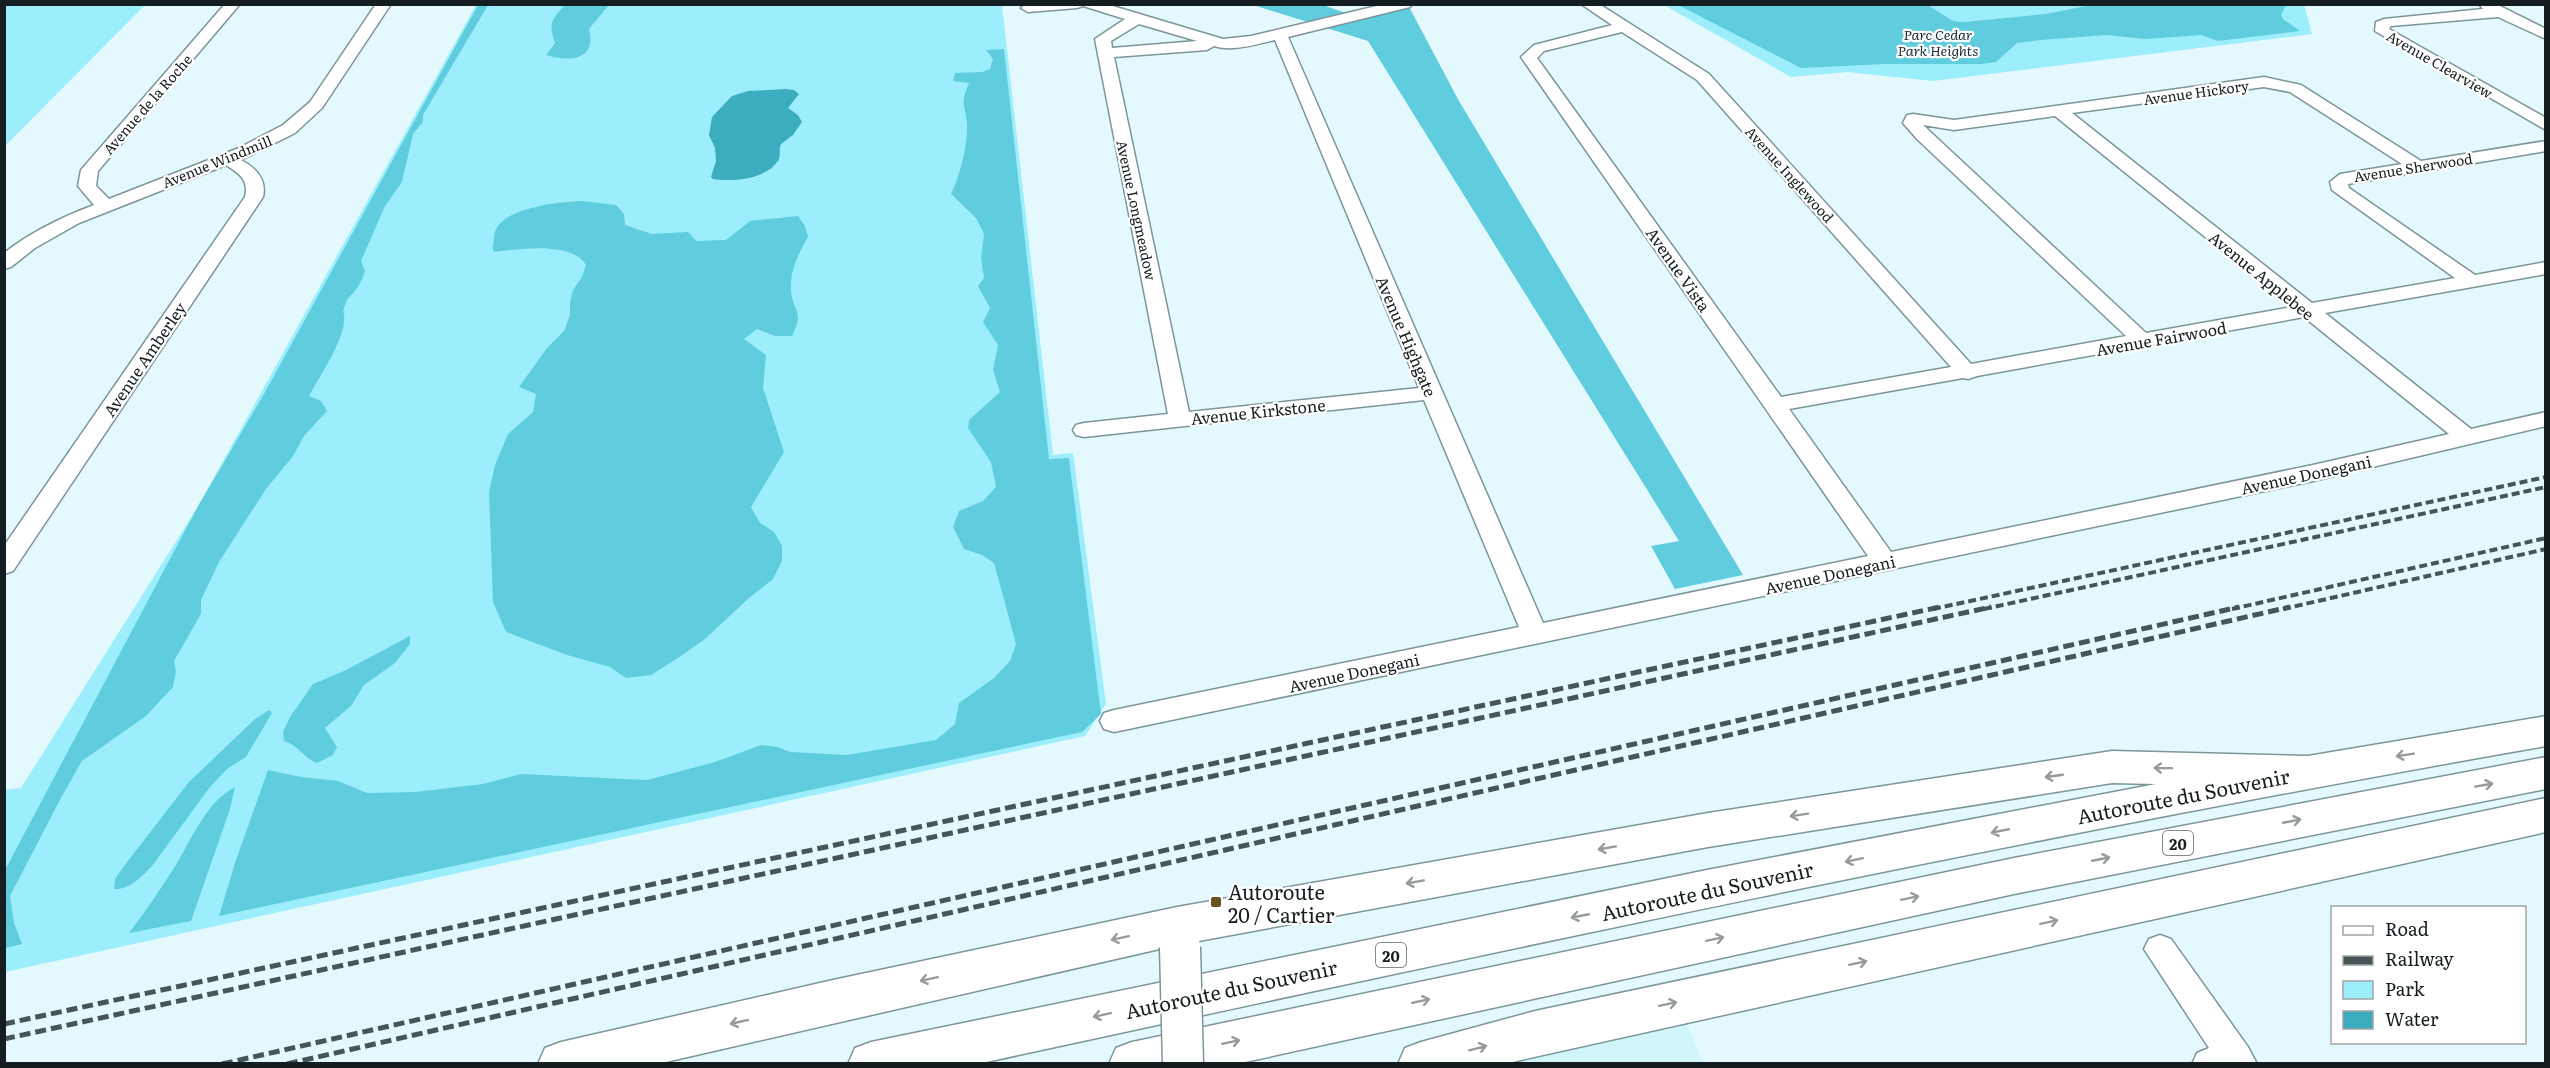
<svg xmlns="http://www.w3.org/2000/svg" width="2550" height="1068" viewBox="0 0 2550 1068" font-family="Literata,serif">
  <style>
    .built { fill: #d0f5fb }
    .green { fill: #9ceefc }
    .forest { fill: #60cdde }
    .water { fill: #3badbe }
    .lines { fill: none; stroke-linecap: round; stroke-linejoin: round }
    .street-casing { stroke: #7c959a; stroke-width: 3 }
    .highway-casing { stroke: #7c959a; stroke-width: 3 }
    .street { fill: #fff; fill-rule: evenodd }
    .highway { fill: #fff; fill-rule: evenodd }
    .rail-far1 { stroke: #485557; stroke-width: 4; stroke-dasharray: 8 4; stroke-linecap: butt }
    .rail { stroke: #485557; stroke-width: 5; stroke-dasharray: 11 5; stroke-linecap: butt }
    .secondary-bridge-casing { stroke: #7c959a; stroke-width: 43; stroke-linecap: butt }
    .secondary-bridge { stroke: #fff; stroke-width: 40 }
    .oneway { stroke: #959a9b }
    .poi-dot { fill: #695322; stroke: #fff; stroke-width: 2 }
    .labels { text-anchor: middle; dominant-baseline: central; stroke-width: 4.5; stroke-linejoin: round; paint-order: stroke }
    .far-park-label { font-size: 14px; font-style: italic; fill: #1a2e32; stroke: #fff }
    .far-street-label { font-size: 14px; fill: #141e20; stroke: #fff }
    .shield { fill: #fff; stroke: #5a6263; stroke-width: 1.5 }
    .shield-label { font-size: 15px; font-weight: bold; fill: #141e20 }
    .street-label { font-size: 16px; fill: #141e20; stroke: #fff }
    .near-street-label { font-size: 20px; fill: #141e20; stroke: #fff }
    .near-poi-label { font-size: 20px; fill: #141e20; stroke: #fff; text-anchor: start }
  </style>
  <rect width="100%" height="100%" fill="#e3f9fd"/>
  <path class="built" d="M1685,1020l18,43 -230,1z"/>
  <g class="green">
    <path d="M5,4l140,1 -140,141 -1,-141z"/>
    <path d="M2304,4l8,30 -379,47 -85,-9 -57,5 -127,-72z"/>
    <path d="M476,5h526l51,450 20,-2 33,251 -21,32 -1080,236 -1,-182 17,-2 176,-280z"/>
  </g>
  <g class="forest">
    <path d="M478,5h10l-65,110v7l-10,12 -11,48 -17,24 -24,55 4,10 -3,8 -4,8 -11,13 -4,11c8,20 -24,66 -34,85l12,5 6,10 -23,25 -11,20 -27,33 -47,73 -18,38v14l-27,47 2,11 -3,15 -27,29 -64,45 -20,35 -52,100 4,27 8,21 -17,4v-78l192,-362 67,-114z"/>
    <path d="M565,5h44l-20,24c8,32 -20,33 -43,26l9,-12c-6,-20 -5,-22 10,-38z"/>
    <path d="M1253,5h70l34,12 51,-12 51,96 284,474 -68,14 -24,-43 28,-5 -311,-500z"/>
    <path d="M2091,5h195l-5,10 2,4 17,12 -82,10 -17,-6 -56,4 -38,-4 -66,5 -24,3 -21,19 -14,2h-97l-84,4 -123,-63h250l25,16 11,1 82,-8z"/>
    <path d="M1004,49l45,410 20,-1 32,256 -19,18 -863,184 16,-53 33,-93 33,7 37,4 29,12 48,-1 68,-8 38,-10 126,6 68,-18 46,-17 17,2 12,5 57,3 89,-15 19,-16 4,-21 35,-25 16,-17 6,-17 -22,-81 -12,-8 -18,-6 -11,-22 6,-16 24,-10 13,-14 -5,-25 -23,-34 1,-8 31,-28 -7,-22 5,-25 -15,-23 7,-14 -12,-22 6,-8 -3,-20 3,-24 -8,-16 -25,-24c9,-18 17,-50 16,-69 -1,-21 -8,-19 2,-42l-16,-2 2,-8 27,-1 8,-3 3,-10 -7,-9z"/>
    <path d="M582,201l34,4 8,9 1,11 27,9 36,-2 8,9 30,-1 24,-19 48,-5 7,10 3,11c-9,15 -19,36 -17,54 2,22 14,19 1,45h-17l-18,-7 -13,10 22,16 -3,33 21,64 -33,55 9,16 14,9 8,14v15l-9,18 -24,19 -44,41 -27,19 -27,17 -25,3 -16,-11 -43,-12 -61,-23 -13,-30 -4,-110 6,-27 13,-31 25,-22 3,-18 -17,-7 28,-39 17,-17 6,-16v-13l3,-12 9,-13 4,-12c-15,-24 -66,-16 -92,-13 -3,-5 0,-7 0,-13 -1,-32 67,-37 88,-38z"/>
    <path d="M410,636v8l-15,19 -31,22 -13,21 -26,22 12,19 -4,8 -16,8c-16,-7 -16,-16 -33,-22l-1,-9 7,-15 23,-33 31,-13z"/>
    <path d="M269,710l3,3 -3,5 -23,39 -19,12 -17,18 -58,79c-10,10 -22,24 -38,23l1,-10 9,-13 65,-84 66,-63z"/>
    <path d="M235,787l-5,22 -39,112 -62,12c16,-21 31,-43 45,-65 18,-29 31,-65 61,-81z"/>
  </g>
  <path class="water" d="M785,89l9,1 5,4 -11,14 10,7 4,7 -9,13 -12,9c-3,7 1,12 -4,18 -12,17 -44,20 -64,17l-2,-2 5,-16 -1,-13 -6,-13 3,-18 20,-21 16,-5z"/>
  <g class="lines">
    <g class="street-casing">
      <g id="street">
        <path d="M225,4h15l-142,167 -2,15 13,13 130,-51 44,-23 27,-23 66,-98h15l-69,104 -27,25 -54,27c15,8 26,19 22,37l-250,374 -9,3v-28l241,-349c4,-17 -5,-23 -19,-32l-147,58 -44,25 -24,19 -7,2v-16c27,-21 58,-36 90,-48l-16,-19 3,-16z"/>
        <path d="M1106,4l117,35 28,-3 134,-32h27l-2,3 -122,30 255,586 325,-67 -347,-499 13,-12 78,-20 -31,-21h18l110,70 262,290 155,-28 -209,-197 -14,-16 4,-8 6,-1 41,6 310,-43 37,8 120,76 125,-20v10l-198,33 1,4 126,87 71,-13v12l-221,39 146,116 75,-17v14l-233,55 -1199,251 -10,-3 -4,-8 4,-8 10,-3 405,-83 -95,-227 -340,37 -8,-2 -3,-5 3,-5 8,-2 84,-9 -73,-375 30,-20 -42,-13 -6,2 -49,4 -7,-4 4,-4zM1139,24l58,17 -85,7 -1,-7zM1622,32l75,48 254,287 -170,30 -244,-339 7,-7zM1275,40l144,348 -230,24 -75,-355 93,-7 7,-4c19,6 42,-2 61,-6zM2264,87l26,5 112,72 -62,10 -10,8 2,8 123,88 -143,25 -240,-190zM2055,116l237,191 -146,26 -223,-208 31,5zM2304,317l145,117 -136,31 -422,87 -102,-143 174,-31 5,1 9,-3z"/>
        <path d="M2479,4h17l50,25v10l-48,-22 -107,9 -2,3 157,89v12l-171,-99 1,-9 8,-3 99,-10z"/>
        <path d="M2160,935l11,4 77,108 9,17h-65l5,-11 12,-5 -65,-99 5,-10z"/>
      </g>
    </g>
    <g class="highway-casing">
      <g id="highway">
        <path d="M2546,716v30c-526,92 -1048,205 -1569,318h-129l7,-16 16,-6 836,-172 449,-86 -44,-1 -404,64 -531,98 -520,119h-119l7,-16 16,-6 272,-62 344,-73 531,-94 404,-62 196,5z"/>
        <path d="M2546,757v32l-532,105 -778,170h-127l7,-16 16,-6 882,-184z"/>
        <path d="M2546,798v34l-1043,232h-105l7,-16 16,-6 114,-31z"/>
      </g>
    </g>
    <use href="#street" class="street"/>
    <use href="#highway" class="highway"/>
    <g class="rail-far1">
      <path d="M1933,609l613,-132"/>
      <path d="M1984,609l562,-122"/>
      <path d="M2232,609l314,-71"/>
      <path d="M2283,609l263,-60"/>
    </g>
    <g class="rail">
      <path d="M4,1024l1936,-417"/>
      <path d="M4,1039l1987,-432"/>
      <path d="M222,1064l2017,-457"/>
      <path d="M287,1064l2003,-457"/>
    </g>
    <g class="secondary-bridge-casing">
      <path id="secondary-bridge" d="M1180,947l3,117"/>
    </g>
    <use href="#secondary-bridge" class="secondary-bridge"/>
  </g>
  <defs><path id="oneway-shaft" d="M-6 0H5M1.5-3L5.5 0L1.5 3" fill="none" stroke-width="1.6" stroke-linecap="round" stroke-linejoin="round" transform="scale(1.5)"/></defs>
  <g class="oneway">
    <use href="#oneway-shaft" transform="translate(2405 755) rotate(171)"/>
    <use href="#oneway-shaft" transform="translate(2163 768) rotate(-179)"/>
    <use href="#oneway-shaft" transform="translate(2054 776) rotate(172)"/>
    <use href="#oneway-shaft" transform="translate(2484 785) rotate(-10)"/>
    <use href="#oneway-shaft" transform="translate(1799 815) rotate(171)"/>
    <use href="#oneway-shaft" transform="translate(2292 821) rotate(-11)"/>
    <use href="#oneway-shaft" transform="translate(2000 831) rotate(169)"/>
    <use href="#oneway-shaft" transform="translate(1607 848) rotate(170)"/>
    <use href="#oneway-shaft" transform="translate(2101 859) rotate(-11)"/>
    <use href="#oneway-shaft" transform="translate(1854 860) rotate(168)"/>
    <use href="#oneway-shaft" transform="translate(1415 882) rotate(170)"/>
    <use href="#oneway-shaft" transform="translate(1910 898) rotate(-12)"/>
    <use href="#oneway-shaft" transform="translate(1580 916) rotate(169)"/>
    <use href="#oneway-shaft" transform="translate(2049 922) rotate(-12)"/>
    <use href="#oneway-shaft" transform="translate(1120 938) rotate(168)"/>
    <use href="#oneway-shaft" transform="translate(1715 939) rotate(-12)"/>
    <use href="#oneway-shaft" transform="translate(1858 963) rotate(-12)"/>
    <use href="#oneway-shaft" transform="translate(929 979) rotate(168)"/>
    <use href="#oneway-shaft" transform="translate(1421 1001) rotate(-12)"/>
    <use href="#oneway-shaft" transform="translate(1668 1004) rotate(-12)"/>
    <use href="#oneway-shaft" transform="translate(1102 1015) rotate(168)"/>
    <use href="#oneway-shaft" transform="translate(739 1022) rotate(167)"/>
    <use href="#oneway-shaft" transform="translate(1231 1042) rotate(-12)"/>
    <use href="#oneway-shaft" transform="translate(1478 1048) rotate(-15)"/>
  </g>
  <rect class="poi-dot" x="1210" y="896" width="12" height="12" rx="3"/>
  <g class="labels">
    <g class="far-park-label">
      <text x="1938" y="34">Parc Cedar<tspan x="1938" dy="16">Park Heights</tspan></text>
    </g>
    <g class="far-street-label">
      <text transform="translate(2440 64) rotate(30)">Avenue Clearview</text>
      <text transform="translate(2196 92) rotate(-8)">Avenue Hickory</text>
      <text transform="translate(147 104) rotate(-49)">Avenue de la Roche</text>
      <text transform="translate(217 161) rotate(-22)">Avenue Windmill</text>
      <text transform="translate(2413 167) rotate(-9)">Avenue Sherwood</text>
      <text transform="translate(1790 174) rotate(48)">Avenue Inglewood</text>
      <text transform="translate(1137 210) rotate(78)">Avenue Longmeadow</text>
    </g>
    <g class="shield">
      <rect x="2163" y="831" width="30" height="24" rx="4.5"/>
      <rect x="1376" y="943" width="30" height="24" rx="4.5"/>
    </g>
    <g class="shield-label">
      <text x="2178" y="843">20</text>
      <text x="1391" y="955">20</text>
    </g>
    <g class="street-label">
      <text transform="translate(1679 269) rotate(55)">Avenue Vista</text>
      <text transform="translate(2262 275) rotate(39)">Avenue Applebee</text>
      <text transform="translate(1407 336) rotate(67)">Avenue Highgate</text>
      <text transform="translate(2161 338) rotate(-10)">Avenue Fairwood</text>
      <text transform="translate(144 359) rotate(-56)">Avenue Amberley</text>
      <text transform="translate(1258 411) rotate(-6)">Avenue Kirkstone</text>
      <text transform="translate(2306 474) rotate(-12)">Avenue Donegani</text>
      <text transform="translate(1830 574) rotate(-12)">Avenue Donegani</text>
      <text transform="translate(1354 672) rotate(-12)">Avenue Donegani</text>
    </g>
    <g class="near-street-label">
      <text transform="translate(2183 795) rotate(-11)">Autoroute du Souvenir</text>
      <text transform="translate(1707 890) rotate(-12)">Autoroute du Souvenir</text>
      <text transform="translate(1231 988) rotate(-12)">Autoroute du Souvenir</text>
    </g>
    <g class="near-poi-label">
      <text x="1228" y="891">Autoroute<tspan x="1228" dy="23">20 / Cartier</tspan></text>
    </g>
  </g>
  <rect width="2550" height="1068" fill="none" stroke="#141e20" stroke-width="12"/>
  <rect x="2331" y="906" width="195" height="138" fill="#ffffff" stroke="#a1a5a6" stroke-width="1.5"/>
  <rect x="2343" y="926" width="30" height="9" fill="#ffffff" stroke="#a1a5a6" stroke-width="1.5"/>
  <text x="2385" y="936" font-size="18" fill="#141e20">Road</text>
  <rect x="2343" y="956" width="30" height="9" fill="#485557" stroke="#a1a5a6" stroke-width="1.5"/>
  <text x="2385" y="966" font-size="18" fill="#141e20">Railway</text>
  <rect x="2343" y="981" width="30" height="18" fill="#9ceefc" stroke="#a1a5a6" stroke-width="1.5"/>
  <text x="2385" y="996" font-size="18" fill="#141e20">Park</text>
  <rect x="2343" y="1011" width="30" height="18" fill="#3badbe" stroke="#a1a5a6" stroke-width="1.5"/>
  <text x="2385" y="1026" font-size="18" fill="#141e20">Water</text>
</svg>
